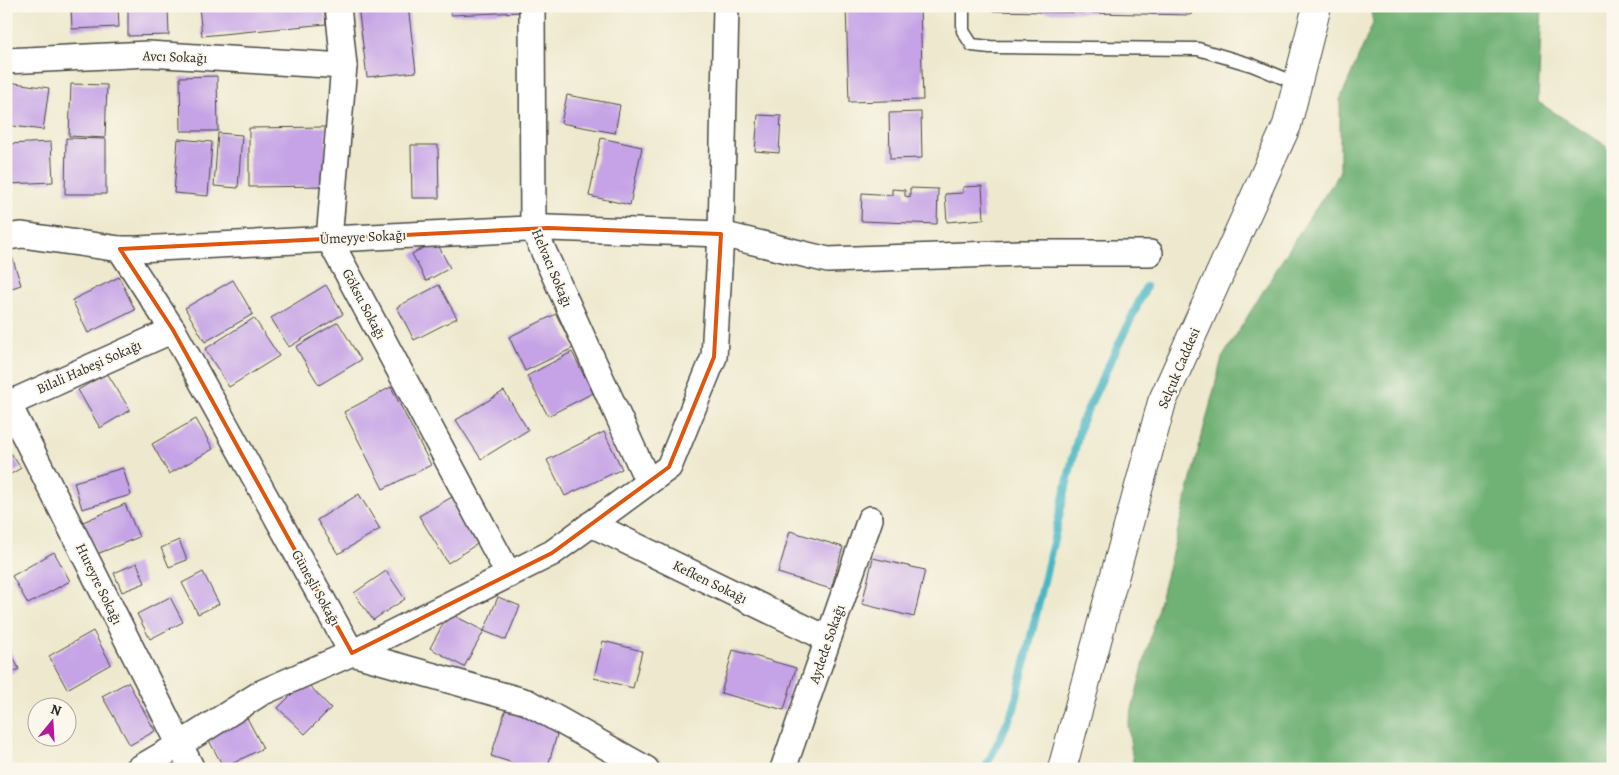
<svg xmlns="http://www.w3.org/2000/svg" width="1619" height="775" viewBox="0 0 1619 775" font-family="Alegreya,serif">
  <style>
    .forest { fill: #6fb174; stroke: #4d6e50 }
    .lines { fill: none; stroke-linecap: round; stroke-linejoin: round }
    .stream { stroke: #49b6c5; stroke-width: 8 }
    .building { fill: #c5a3e6 }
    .lane-casing { stroke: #484843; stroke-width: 15 }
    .street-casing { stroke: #484843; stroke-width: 28 }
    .secondary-casing { stroke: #484843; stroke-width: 30 }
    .lane { stroke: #fff; stroke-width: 12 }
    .street { stroke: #fff; stroke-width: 25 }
    .secondary { stroke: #fff; stroke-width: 28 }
    .marked { fill: none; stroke: #df570e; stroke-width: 4; stroke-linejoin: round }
    .labels { text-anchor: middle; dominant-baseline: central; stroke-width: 4; stroke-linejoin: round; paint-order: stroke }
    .street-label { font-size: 14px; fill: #2b2b2b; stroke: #fbf7ec }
  </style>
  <rect width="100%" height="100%" fill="#fbf7ec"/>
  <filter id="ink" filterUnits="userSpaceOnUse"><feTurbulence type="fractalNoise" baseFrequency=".02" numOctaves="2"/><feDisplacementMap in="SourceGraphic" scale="10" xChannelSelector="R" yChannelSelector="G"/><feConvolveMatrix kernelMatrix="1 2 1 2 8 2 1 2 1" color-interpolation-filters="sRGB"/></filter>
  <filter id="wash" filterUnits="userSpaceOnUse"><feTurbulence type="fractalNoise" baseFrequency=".0096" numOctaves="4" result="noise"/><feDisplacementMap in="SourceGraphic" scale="20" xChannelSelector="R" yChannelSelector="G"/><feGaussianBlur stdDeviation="1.12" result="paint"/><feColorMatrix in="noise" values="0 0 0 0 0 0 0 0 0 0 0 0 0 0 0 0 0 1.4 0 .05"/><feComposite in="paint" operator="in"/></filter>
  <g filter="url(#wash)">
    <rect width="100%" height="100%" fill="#eee9ce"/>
    <path class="forest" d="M1370,6h172l-4,96 64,41 11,10v616h-479l-6,-44 94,-367 77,-125 41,-60v-73l33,-77z"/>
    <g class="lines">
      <path class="stream" d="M985,769l29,-60 67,-286 65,-136"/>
    </g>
    <g id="blocks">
      <g class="building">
        <path d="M71,6h47l1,21 -47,2z"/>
        <path d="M128,6h40l1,29 -41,1z"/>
        <path d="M199,6h125l2,18 -124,12z"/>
        <path d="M358,6h50l8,66 -49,5z"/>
        <path d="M451,6h72v6l-72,3z"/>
        <rect x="669" y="6" width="39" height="4"/>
        <path d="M846,6h74l3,94 -74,2z"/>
        <path d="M992,6h199v9l-199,-4z"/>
        <path d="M217,76l1,55h-37l-1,-54z"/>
        <path d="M8,82l41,6 -6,42 -37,-5v-31z"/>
        <path d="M71,84l36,1 -2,53 -36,-2z"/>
        <path d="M567,95l53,10 -5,28 -54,-10z"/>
        <path d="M921,112l1,46 -32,1 -1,-46z"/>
        <path d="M758,115l23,1 -2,37 -24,-2z"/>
        <path d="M326,127v59l-77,1v-59z"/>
        <path d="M218,133l24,2 -4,53 -24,-2z"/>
        <path d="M66,138l40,1v55h-41z"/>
        <path d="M601,138l41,9 -12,58 -41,-9z"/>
        <path d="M178,139l34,3 -4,54 -34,-3z"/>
        <path d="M51,142l2,40 -44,2 -2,-40z"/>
        <path d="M411,145h27l1,53h-27z"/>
        <path d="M982,186l2,33 -37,3 -2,-28 18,-1v-6z"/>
        <path d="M910,188l28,1 -1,35 -76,-3 1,-28 30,2v-6l13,1v6l5,1z"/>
        <path d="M436,241l14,27 -24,13 -14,-27z"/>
        <path d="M9,247l12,38 -15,5v-42z"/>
        <path d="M119,277l16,33 -47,23 -16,-33z"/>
        <path d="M233,280l20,34 -48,28 -20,-34z"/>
        <path d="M326,285l17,29 -54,33 -18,-29z"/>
        <path d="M439,285l18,33 -43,22 -17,-33z"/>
        <path d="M556,314l17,34 -48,23 -16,-34z"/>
        <path d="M254,318l25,38 -50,31 -24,-38z"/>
        <path d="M338,322l23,38 -42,25 -23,-38z"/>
        <path d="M572,352l21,41 -45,23 -21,-40z"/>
        <path d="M107,373l23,37 -30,18 -22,-38z"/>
        <path d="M391,387l40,78 -48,24 -39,-77z"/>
        <path d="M504,391l24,39 -47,29 -25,-39z"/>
        <path d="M196,419l17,30 -44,25 -17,-30z"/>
        <path d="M604,432l18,37 -57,27 -18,-36z"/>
        <path d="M6,446l15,22 -15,9z"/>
        <path d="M123,468l8,27 -49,14 -8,-27z"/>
        <path d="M359,494l21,35 -42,25 -21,-34z"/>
        <path d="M452,497l28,45 -32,21 -29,-47z"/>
        <path d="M125,504l14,33 -42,17 -14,-32z"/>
        <path d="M790,531l53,16 -12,42 -53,-16z"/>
        <path d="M179,540l8,20 -18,7 -8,-19z"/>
        <path d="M54,552l16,29 -42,23 -16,-28z"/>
        <path d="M873,558l52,12 -11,47 -52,-13z"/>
        <path d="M137,563l8,20 -23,9 -8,-19z"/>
        <path d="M386,571l19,28 -32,21 -19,-27z"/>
        <path d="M203,572l16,32 -21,10 -16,-31z"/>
        <path d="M170,597l13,25 -33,17 -13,-25z"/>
        <path d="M498,597l22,9 -14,34 -22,-9z"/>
        <path d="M449,613l35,18 -20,36 -34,-19z"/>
        <path d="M93,631l18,33 -44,25 -18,-33z"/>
        <path d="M603,641l39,10 -9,37 -39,-10z"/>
        <path d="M6,642l13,27 -13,7z"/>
        <path d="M733,650l63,18 -12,42 -63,-17z"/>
        <path d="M305,681l26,27 -26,26 -27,-26z"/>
        <path d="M128,682l27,49 -25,14 -28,-49z"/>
        <path d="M506,708l54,16 -13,45h-15l-41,-13z"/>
        <path d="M246,716l17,32 -39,20 -17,-31z"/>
      </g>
    </g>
  </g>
  <g filter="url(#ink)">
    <use href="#blocks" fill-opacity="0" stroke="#484843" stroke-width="1"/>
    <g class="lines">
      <g class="lane-casing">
        <path id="lane" d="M963,6v25l9,14 18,2 208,2 54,16 46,19"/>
      </g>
      <g class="street-casing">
        <g id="street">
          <path d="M338,6l6,60 -15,173 180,336"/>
          <path d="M532,6l1,222 115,254"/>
          <path d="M6,61l142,-7 196,12"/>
          <path d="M6,237l16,-2 98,14h18l410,-21 173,6 107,26 192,-7h130"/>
          <path d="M120,249l53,81 179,323 175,49 119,67"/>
          <path d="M6,399l186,370"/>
          <path d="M6,405l167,-75"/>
          <path d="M591,524l237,115"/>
          <path d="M138,769l41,-24 82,-52 91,-40 200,-100 117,-86 45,-110 7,-123 5,-228"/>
          <path d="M783,769l87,-250"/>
        </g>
      </g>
      <g class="secondary-casing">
        <path id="secondary" d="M1062,769l100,-367 125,-277 30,-119"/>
      </g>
      <use href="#lane" class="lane"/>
      <use href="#street" class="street"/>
      <use href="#secondary" class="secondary"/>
    </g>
  </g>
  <path class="marked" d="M548,228l173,6 -7,123 -45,110 -117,86 -200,100 -179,-323 -53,-81z"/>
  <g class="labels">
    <g class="street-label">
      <text transform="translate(175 57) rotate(2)">Avcı Sokağı</text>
      <text transform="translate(363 237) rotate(-3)">Ümeyye Sokağı</text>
      <text transform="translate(552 268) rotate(67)">Helvacı Sokağı</text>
      <text transform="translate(364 304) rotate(62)">Göksu Sokağı</text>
      <text transform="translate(89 367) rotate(-24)">Bilali Habeşi Sokağı</text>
      <text transform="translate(1179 368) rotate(-67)">Selçuk Caddesi</text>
      <text transform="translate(710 582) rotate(26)">Kefken Sokağı</text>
      <text transform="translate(99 584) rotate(64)">Hureyre Sokağı</text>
      <text transform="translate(316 588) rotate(61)">Güneşli Sokağı</text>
      <text transform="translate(827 644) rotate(-71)">Aydede Sokağı</text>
    </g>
  </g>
  <rect width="1619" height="775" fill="none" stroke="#fbf7ec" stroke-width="25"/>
  <g transform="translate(52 722) rotate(18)"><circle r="24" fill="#fbf7ec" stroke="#a8a59f"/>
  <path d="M0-4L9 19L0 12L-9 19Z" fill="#b5179e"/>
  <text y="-8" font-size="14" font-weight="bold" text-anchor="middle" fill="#2b2b2b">N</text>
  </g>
</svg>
